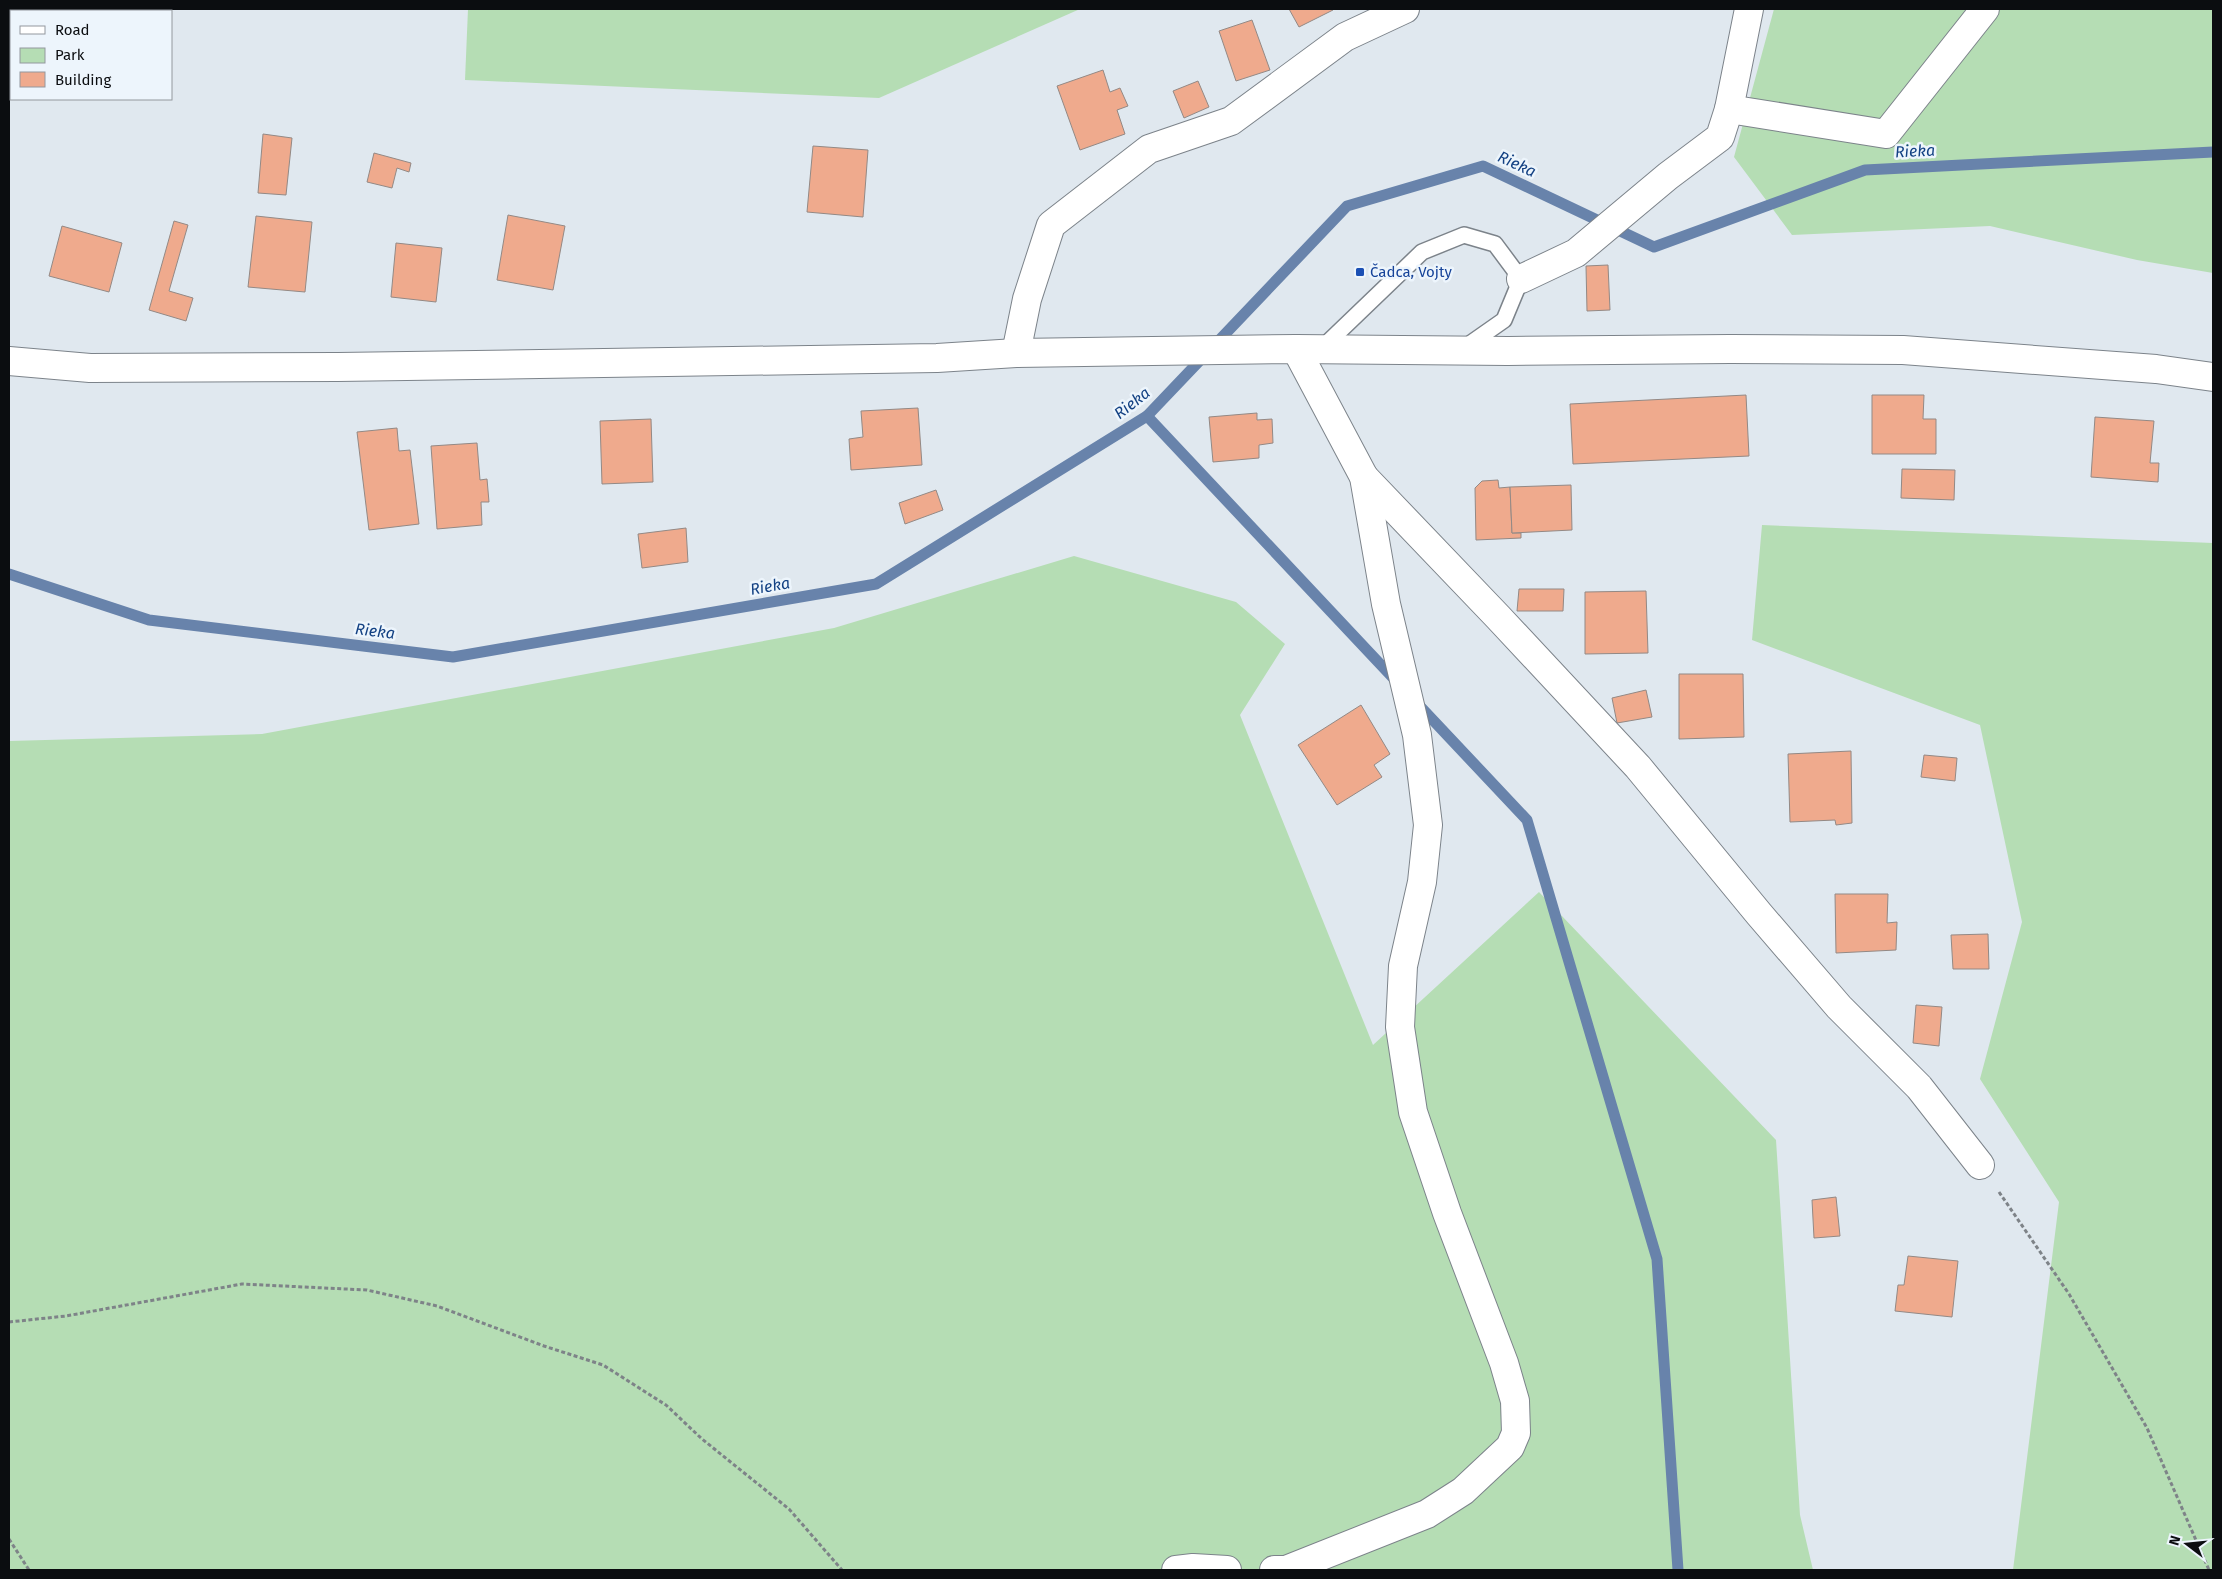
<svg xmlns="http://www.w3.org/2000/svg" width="2222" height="1579" viewBox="0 0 2222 1579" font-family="'Fira Sans',sans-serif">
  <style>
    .green { fill: #b5ddb4 }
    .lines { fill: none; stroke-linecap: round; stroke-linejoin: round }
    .stream { stroke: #6883ab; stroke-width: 11 }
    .building { fill: #efaa8d; stroke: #938985 }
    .lane-casing { stroke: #7c838a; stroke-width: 18 }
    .street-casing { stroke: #7c838a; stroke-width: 30 }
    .path { stroke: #7e8388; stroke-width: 3; stroke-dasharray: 4 2.5; stroke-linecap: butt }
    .lane { stroke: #fff; stroke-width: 15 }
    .street { stroke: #fff; stroke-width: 28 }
    .transit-dot { fill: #1a4fb4; stroke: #edf5fc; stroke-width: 2 }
    .labels { text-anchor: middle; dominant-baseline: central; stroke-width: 5; stroke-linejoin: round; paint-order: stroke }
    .transit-label { font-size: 15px; fill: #164399; stroke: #edf5fc; text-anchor: start }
    .water-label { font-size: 16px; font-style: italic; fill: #134183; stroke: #edf5fc }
  </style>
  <rect width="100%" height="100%" fill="#e0e8ef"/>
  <g class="green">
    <path d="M468,9h612l-201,89 -414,-18z"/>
    <path d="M1774,9h439v264l-76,-13 -147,-34 -198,9 -58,-78z"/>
    <path d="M1762,525l451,18v1027h-200l46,-368 -79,-123 42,-157 -42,-197 -228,-85z"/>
    <path d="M1074,556l162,46 49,42 -45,71 133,330 166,-153 237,248 24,375 13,55h-1804v-829l253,-7 572,-106z"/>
  </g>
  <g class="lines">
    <g class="stream">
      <path d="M1147,416l250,266"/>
      <path d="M9,574l140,46 304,37 423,-73 271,-168 200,-210 136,-40 171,81 211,-77 348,-18"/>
      <path d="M1415,701l112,119 130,439 21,311"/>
    </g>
  </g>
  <g class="building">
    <path d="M1289,9h44v1l-34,17z"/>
    <path d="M1252,20l18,50 -34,11 -17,-50z"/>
    <path d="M1103,70l7,22 10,-4 8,18 -11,4 8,24 -45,16 -23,-64z"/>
    <path d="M1198,81l11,26 -25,11 -11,-27z"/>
    <path d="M263,134l29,4 -6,57 -28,-2z"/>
    <path d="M813,146l55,4 -5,67 -56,-5z"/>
    <path d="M374,153l37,10 -2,9 -12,-4 -5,20 -25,-6z"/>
    <path d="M508,215l57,11 -12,64 -56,-10z"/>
    <path d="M256,216l56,6 -7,70 -57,-5z"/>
    <path d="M174,221l14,4 -19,66 24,7 -7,23 -37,-11z"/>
    <path d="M62,226l60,17 -13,49 -60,-16z"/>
    <path d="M396,243l46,5 -6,54 -45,-5z"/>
    <path d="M1608,265l2,45 -23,1 -1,-45z"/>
    <path d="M1746,395l3,61 -176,8 -3,-60z"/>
    <path d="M1872,395h52l-1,24h13v35h-64z"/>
    <path d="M918,408l4,57 -71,5 -2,-31 14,-2 -2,-26z"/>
    <path d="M1257,413v7l15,-1 1,24 -14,2v13l-46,4 -4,-45z"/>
    <path d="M2095,417l59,4 -4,42h9l-1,19 -67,-5z"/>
    <path d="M651,419l2,63 -51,2 -2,-63z"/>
    <path d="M397,428l2,23 11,-1 9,74 -50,6 -12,-98z"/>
    <path d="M477,443l3,37 7,-1 2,23h-8l1,23 -45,4 -6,-83z"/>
    <path d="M1902,469l53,1 -1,30 -53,-2z"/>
    <path d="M1498,480l1,8 11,-1 2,46h9v5l-45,2 -1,-52 7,-7z"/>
    <path d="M1571,485l1,45 -60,3 -2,-46z"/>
    <path d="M936,490l7,20 -38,14 -6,-21z"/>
    <path d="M686,528l2,34 -46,6 -4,-34z"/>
    <path d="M1519,589h45l-1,22h-46z"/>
    <path d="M1646,591l2,62 -63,1v-62z"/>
    <path d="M1679,674h64l1,63 -65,2z"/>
    <path d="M1646,690l6,27 -35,6 -5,-25z"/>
    <path d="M1361,705l29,49 -16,11 8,12 -45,28 -39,-60z"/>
    <path d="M1851,751l1,72 -16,2 -1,-5 -45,2 -2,-68z"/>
    <path d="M1924,755l33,3 -2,23 -34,-4z"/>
    <path d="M1835,894h53l-1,29 10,-1 -1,28 -60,3z"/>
    <path d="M1988,934l1,35h-36l-2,-34z"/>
    <path d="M1916,1005l26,2 -3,39 -26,-3z"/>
    <path d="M1836,1197l4,39 -26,2 -2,-38z"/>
    <path d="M1908,1256l50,5 -6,56 -57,-6 3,-26h6z"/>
  </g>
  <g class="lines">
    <g class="lane-casing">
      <path id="lane" d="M1321,349l101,-97 42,-17 31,9 26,35 -17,41 -40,28"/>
    </g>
    <g class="street-casing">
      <g id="street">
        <path d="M1729,109l157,25 99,-125"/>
        <path d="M1521,279l55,-26 92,-77 52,-39 9,-28 20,-100"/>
        <path d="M1016,353l11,-54 24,-74 98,-76 82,-28 114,-84 60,-28"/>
        <path d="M9,361l81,7 248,-1 599,-9 79,-5 280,-4 212,2 222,-2 173,1 253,19 57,8"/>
        <path d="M1364,477l134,140 140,150 121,147 80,93 80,80 61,78"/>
        <path d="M1176,1570l17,-2 34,2"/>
        <path d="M1274,1570h12l141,-56 36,-23 47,-44 6,-14 -1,-32 -11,-38 -57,-150 -34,-101 -13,-85 3,-61 19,-84 6,-57 -11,-90 -31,-131 -22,-127 -68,-128"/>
      </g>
    </g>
    <g class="path">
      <path d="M1999,1192l70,102 78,134 62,142"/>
      <path d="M9,1322l57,-6 176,-32 125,6 70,16 107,40 59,19 63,40 36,34 87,70 53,61"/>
      <path d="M9,1539l20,31"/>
    </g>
    <use href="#lane" class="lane"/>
    <use href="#street" class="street"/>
  </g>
  <rect class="transit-dot" x="1355" y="267" width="10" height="10" rx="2.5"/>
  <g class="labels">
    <g class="transit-label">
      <text x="1370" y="272">Čadca, Vojty</text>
    </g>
    <g class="water-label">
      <text transform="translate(1915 151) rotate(-3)">Rieka</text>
      <text transform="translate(1517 164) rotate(25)">Rieka</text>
      <text transform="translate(1132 403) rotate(-38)">Rieka</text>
      <text transform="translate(770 586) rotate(-10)">Rieka</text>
      <text transform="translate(375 631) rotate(7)">Rieka</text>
    </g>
  </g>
  <rect width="2222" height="1579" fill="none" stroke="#0b0d10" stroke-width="20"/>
  <rect x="10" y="10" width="162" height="90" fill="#edf5fc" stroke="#93989e"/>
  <rect x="20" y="26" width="25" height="8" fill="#ffffff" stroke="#93989e"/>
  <text x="55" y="35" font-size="15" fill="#0b0d10">Road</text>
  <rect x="20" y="48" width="25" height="15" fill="#b5ddb4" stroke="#93989e"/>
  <text x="55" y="60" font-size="15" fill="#0b0d10">Park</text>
  <rect x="20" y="72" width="25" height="15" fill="#efaa8d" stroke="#93989e"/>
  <text x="55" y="85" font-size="15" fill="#0b0d10">Building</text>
  <g transform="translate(2187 1544) rotate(286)" stroke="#edf5fc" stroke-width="4" paint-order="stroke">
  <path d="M0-4L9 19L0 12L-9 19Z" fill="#0b0d10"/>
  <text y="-8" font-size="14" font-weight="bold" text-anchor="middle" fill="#0b0d10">N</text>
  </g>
</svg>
